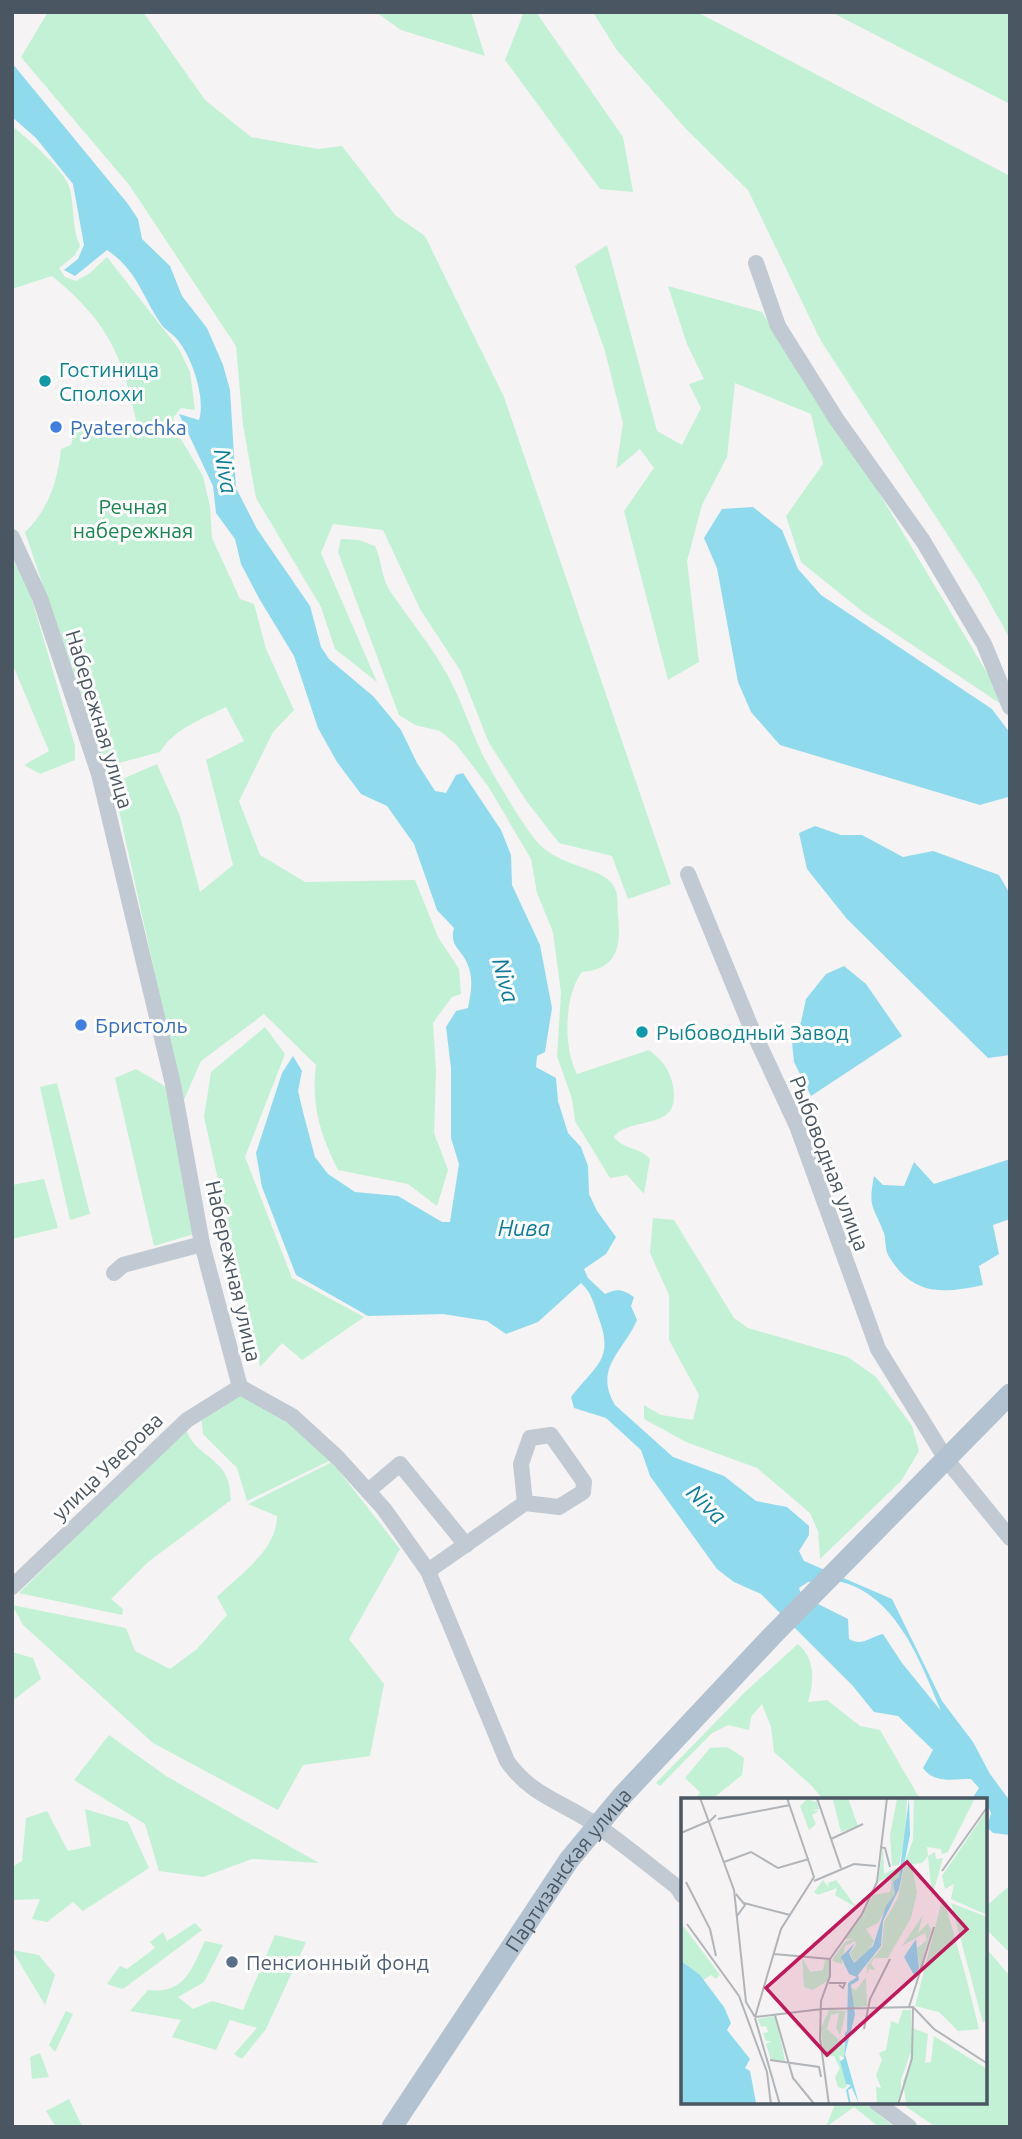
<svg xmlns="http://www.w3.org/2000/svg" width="1022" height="2139" viewBox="0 0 1022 2139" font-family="Ubuntu,sans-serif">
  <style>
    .green { fill: #c3f1d5 }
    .water { fill: #90daee; fill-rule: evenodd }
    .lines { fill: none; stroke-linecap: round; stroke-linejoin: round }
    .minor { stroke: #c1cad2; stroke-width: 16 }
    .major { stroke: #b3c2d1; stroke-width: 21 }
    .culture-dot { fill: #0f9aa8; stroke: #fff; stroke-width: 2.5 }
    .shop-dot { fill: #3f7fe0; stroke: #fff; stroke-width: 2.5 }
    .service-dot { fill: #5c6f8a; stroke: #fff; stroke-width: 2.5 }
    .labels { text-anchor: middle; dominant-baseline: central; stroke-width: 6; stroke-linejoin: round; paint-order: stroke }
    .culture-label { font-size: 21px; fill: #0d838f; stroke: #fff; text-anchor: start }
    .shop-label { font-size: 21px; fill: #366cbe; stroke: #fff; text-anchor: start }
    .park-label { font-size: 21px; fill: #17864f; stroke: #fff }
    .street-label { font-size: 21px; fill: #4a5661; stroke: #fff }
    .service-label { font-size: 21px; fill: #4e5e75; stroke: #fff; text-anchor: start }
    .water-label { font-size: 23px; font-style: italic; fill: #0c7c9b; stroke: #fff }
    .inset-road { fill: none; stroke: #b1b4b9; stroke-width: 2 }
    .view { fill: #c2185b; fill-opacity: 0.15; stroke: #c2185b; stroke-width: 3.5 }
    .inset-edge { fill: none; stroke: #4a5661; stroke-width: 3.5 }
  </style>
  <rect width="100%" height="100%" fill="#f5f3f3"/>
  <g class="green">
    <path d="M48,12h95l62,88 46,37 67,12 24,-3 54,70 29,20 79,161 167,487 -43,15 -16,-43 -53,-13 -31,-40 -39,-60 -29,-73 -40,-61 -37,-79 -50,-6 -12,29 56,129 -42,-33 -14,-42 -65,-109 -13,-73 -7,-79 -106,-160 -109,-129z"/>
    <path d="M376,12h95l14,44 -84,-26z"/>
    <path d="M524,12h12l87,125 10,55 -33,-3 -95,-129z"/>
    <path d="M593,12h104l313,164v463l-31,-56 -158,-242 -73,-151 -62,-61 -70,-80z"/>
    <path d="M831,12h179v92z"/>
    <path d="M12,126c15,12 50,42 57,60 6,20 2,40 11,60l-6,10 -15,12 6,9 11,4 14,-8 17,-16 72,92 11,23 5,38 -14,-2 -8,10 2,8 -38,-2c-15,-70 -29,-102 -85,-148l-40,13z"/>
    <path d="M607,245l50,186 25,14 19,-37 -12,-24 15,-5 -17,-35 -19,-58 94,26 99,151 134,223 9,20 -141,-94 -62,-50 -15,-46 37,-52 -12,-50 -76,-31 -8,74 -25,48 -15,56 12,101 -31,18 -44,-169 30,-43 -14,-19 -24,20 7,-46 -18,-72 -30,-85z"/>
    <path d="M77,422l99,9 27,45 7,31 2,31 28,61 14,5 12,45 28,61 -21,22 -34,69 21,54 45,27 110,-2 23,57 21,32 2,25 -9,3 -19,26 3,49 -2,61 14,37 -11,36 -29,-22 -70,-14c-18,-36 -27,-65 -22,-105l-52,-51 -63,47 -18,41 -70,-319 44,-19 23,52 20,76 33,-27 -27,-105 38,-19 -18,-34c-24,12 -52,22 -66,45l-56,15 -79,-235c23,-21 33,-52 36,-83l10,-4z"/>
    <path d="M341,539l18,1 16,6c7,15 6,31 15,45 18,27 44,58 59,87 15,28 24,60 39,87 14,24 29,50 45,72 22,31 69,29 80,48 6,8 4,21 5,31 3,30 0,53 -36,56 -18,23 -19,76 -5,102l72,-24c13,10 21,20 24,36 9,47 -42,29 -59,51 9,13 27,10 36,22l-6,35 -17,-19 -17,3 -35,-57 -3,-22 -15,-43 4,-63 -8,-61 -16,-39 -6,-34 -43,-73 -32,-42 -16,-13 -25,-6 -16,-10 -61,-163z"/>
    <path d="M12,559l15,24 48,163v14l-35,14 -16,-9 25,-14 -37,-88z"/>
    <path d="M265,1027l20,27 -40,103 47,121 72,39 -62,43 -20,-17 -22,24 -56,-250 7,-45z"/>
    <path d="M136,1069l32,19 26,146 -40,12 -39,-168z"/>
    <path d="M57,1083l33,131 -20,6 -30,-133z"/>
    <path d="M44,1179l14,49 -46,11v-54z"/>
    <path d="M653,1218l21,2 60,98 14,10 100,29 28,20 36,49 7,25 -18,30 -81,78 -2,-28 -8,-18 -53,-45 -71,-26 -42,-23v-14l17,10 32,5 6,-25 -30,-55v-45l-19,-42z"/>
    <path d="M238,1394l69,40 24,26 -84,41 -10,-33 -34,-34 -2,-18z"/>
    <path d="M186,1428c6,25 32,28 41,50 3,6 3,16 4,22l-83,62 -37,37 12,10 -1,6 -103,-22z"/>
    <path d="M332,1462l68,87 -51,90 35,45 -14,72 -67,9 -25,45 -125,-67 -130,-118 -11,-20 114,23 9,23 35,18 27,-20 30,-34 -10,-18c23,-23 60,-47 60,-81l-29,-12z"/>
    <path d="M798,1644c18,16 16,37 10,58l19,-2 33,26 20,4 40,69h-97l-11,-13 -38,-34 -3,-25 -9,-23 -11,13 -2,13 -21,-5 -17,9 -51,52 -4,-3 89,-91z"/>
    <path d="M12,1652l21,6 8,21 -29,22z"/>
    <path d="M109,1735l57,41 153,87 -67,-4 -49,18 -44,-6 -14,-47 -71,-44z"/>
    <path d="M727,1747l17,11 -2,17 -30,24h-16l4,-7 -15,-14 25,-30z"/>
    <path d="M85,1809l43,13 21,46 -66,43 -10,-9 -26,20 -15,-3 8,-20 -28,1v-33l10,-6 4,-43 21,-7 21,40 23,-5z"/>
    <path d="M1007,1888l3,1v64l-25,-25v-21z"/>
    <path d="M195,1923l7,7 -79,59 -16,-5 13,-18 7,3 28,-21 -5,-6 13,-10 4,9z"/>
    <path d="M275,1935l31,7 -40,87 -24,30 -8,-5 23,-26 -27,-8 -14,30 -44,-13 9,-17 -51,-9 18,-21c37,4 43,-20 57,-49l18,4 -19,37 -26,15 15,12 19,-8 31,9z"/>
    <path d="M985,1947l25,29v151h-74l-37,-25h86z"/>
    <path d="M12,1950l27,5 16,20 -10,30z"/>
    <path d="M66,2011l7,3 -18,38 -6,-7z"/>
    <path d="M40,2053l9,24 -17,2 -2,-22z"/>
    <path d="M69,2099l13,27 -26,1 -10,-16z"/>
    <path d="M836,2102h28l30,25h-15l-25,-20 -28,20z"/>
  </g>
  <g class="water">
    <path d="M12,63l116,141 10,15 4,20 28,27 12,30 25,32 16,37 7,25 6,98 21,41 53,77 11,41 8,12 45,38 27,33 16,33 18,28 11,2 10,-18 7,-2 38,57 10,25 1,30 28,60 12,63 -7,44 -8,4 -1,11 20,11 2,23 10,32 13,14 7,19 1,28 8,17 19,26 -10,17 -22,15 4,9 17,16c12,-6 18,-5 29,3l-3,9 6,14c-13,31 -44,48 -22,85l58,52 51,19 32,25 31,6 22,19v9l-10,16 5,10 88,38 50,102 31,41 17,32 20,27v34l-17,-2 -6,-6 4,-14 -6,-13 -13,-1 7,-11 -8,-9c-18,0 -37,5 -48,-11l10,-18 -35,-34 -24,-4 -22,-27 -91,-91 -27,-12 -17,-13 -67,-93 -9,-26 -35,-32 -32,-10 -3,-11c25,-33 44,-37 27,-81 -5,-14 -6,-23 -17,-33l-43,39 -32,12 -19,-13 -44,-7 -75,2 -72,-41 -34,-88 -6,-34 26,-80 11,-17 9,15 -4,20 5,21 12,45 13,17 27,18 43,4 44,26h8l9,-58 -8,-26v-70l-5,-41 10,-16 12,-3c3,-15 6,-30 -1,-45 -6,-14 -18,-17 -13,-35l-17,-18 -23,-66 -27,-38 -26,-12 -24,-32 -19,-34 -24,-72 -34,-56 -19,-36 -6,-25 -19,-26 -3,-27 -34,-72 20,6c7,-22 -7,-63 -22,-81 -5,-6 -12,-9 -16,-15 -19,-28 -24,-54 -54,-74l-32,26 -11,-6 14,-11 6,-14 -11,-61 -37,-46 -24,-21zM831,1580c63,8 89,80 110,131l-39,-48 -19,-29c-14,3 -20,13 -34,5l-1,-20 -46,-23 -3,-8 9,-6z"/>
    <path d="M753,507l29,23 16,39 23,26 171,114 18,24 -2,64 -28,8 -200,-60 -29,-33 -13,-30 -21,-114 -13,-30 18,-29z"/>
    <path d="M815,826l26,9h21l41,22 30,-6 66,24 11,19v161l-22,3 -141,-139 -40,-50 -8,-36z"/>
    <path d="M844,966l22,18 36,52 -91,60 -17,-34 -2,-20 9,-20 5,-23 20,-25z"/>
    <path d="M1010,1159v60l-17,6 6,29 -20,12 4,19c-41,9 -71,11 -95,-30 -3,-6 -2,-15 -4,-22 -11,-28 -16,-25 -10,-57l9,9 21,1 10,-24 20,22z"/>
  </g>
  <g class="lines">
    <g class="minor">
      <path d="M756,263l22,63 59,94 86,121 61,103 26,63"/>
      <path d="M12,537l28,61 59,176 74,310 29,160 38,143 52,29 46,42 46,51 44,62 79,190c26,37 58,41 92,66 27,19 52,40 78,60l5,8"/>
      <path d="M688,874l62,151 47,101 81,223 68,110 64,79"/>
      <path d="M114,1273l9,-8 79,-21"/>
      <path d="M368,1491l32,-27 66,81"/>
      <path d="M428,1571l97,-68 -4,-39 9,-26 21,-3 33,47 -1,10 -24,15 -34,-4"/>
      <path d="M12,1587l175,-167 53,-33"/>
      <path d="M876,2102l33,25"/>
    </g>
    <path class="major" id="s1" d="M392,2127l177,-267 53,-64 149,-159 239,-243"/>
  </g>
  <g class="culture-dot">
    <circle cx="45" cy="381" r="7"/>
    <circle cx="642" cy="1032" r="7"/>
  </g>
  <g class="shop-dot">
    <circle cx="56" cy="427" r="7"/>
    <circle cx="81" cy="1025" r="7"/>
  </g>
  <circle class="service-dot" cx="232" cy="1962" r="7"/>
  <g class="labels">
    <g class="culture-label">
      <text x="59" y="369">Гостиница<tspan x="59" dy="24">Сполохи</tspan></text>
      <text x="656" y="1032">Рыбоводный Завод</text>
    </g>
    <g class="shop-label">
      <text x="70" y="427">Pyaterochka</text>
      <text x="95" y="1025">Бристоль</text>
    </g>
    <g class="park-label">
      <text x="133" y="506">Речная<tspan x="133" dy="24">набережная</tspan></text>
    </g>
    <g class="street-label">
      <text transform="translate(100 719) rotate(73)">Набережная улица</text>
      <text transform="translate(830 1163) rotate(69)">Рыбоводная улица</text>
      <text transform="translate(234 1271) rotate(77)">Набережная улица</text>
      <text transform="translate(107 1466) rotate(-44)">улица Уверова</text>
      <text stroke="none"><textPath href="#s1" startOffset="312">Партизанская улица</textPath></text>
    </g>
    <g class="service-label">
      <text x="246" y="1962">Пенсионный фонд</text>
    </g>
    <g class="water-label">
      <text transform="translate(226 471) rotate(80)">Niva</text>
      <text transform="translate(506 980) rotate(75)">Niva</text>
      <text x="524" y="1227">Нива</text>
      <text transform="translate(707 1504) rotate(45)">Niva</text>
    </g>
  </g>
  <g transform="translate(681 1798)">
    <rect width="306" height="306" fill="#f5f3f3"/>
    <path d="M135,0l3,11 -7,1 7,1 -7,4 4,9 -7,6 -9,-24 7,-7 9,3zM167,0l10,28 -17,6 -8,-32zM226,0l-2,39 -6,28 -7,1 -2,-31 7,-36zM233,0h61l-27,54 -6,2 -1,-5 -14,-2 1,9 7,-4 1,7 7,-1 -11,39 -4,-41 -6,7 -18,2 9,-25zM306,12v105l-36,-16 3,-15 -9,5 -3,-13zM202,49l1,27 15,-7v10l-6,5 2,12 -17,29 -12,6 8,12 -4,8 -16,13 -4,-9 6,-8 -1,-4 -10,5 -3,18 -7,-2 -3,-2 14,-19 8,-2h-9l17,-24 4,2 -3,-3 10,-19 17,-3 2,-11 -6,-3 -8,4zM231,67l5,28 -6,25 -23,40h-13l-4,5 4,7 -6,-1 -2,6v-9l15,-19 2,-25 14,-24 6,-31zM142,82l6,8 -1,-5 8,-3 21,28 -22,-13 2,-7 -19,7 -4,-3zM262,98l23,81 13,52 -21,2 -19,-19 -24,-6zM270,105l36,14 1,100 -5,6zM242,117l-5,18 10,-10 3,7 -11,39 -3,-21 10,-8 -2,-7 -23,13zM0,125l39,52 -4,4 -5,-4 -8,5 -22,-19zM121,159l8,15 13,-2 2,-10h4v20l-16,10 -9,-3zM185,179l1,29 -14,2 -1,-20 4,2zM148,212l17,1 -6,24 -4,-7 3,-15 -8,2 -4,14 11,10v15l1,-15 5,6v13l-5,-3 8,31 -4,3 -5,-2 -3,-10 5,-9 -6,-12 -10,1 -1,-5 -2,-24zM222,212h8v41l-10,29v18l-4,6h-20l-1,-17 5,1 -5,-13 6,-15 -3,-7 7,-3 5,-29 7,3zM94,218l7,30 3,15 -14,-1 -5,-16 5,-3h-5l-3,-8 5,-1 -2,-6 -5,1 -3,-8zM231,230l16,6 -3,29 6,-1 3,-26 53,33v35h-81l-3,-23 7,-15z" fill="#c3f1d5"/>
    <path d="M228,0l1,37 -11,54 -16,32 -2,25 -23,29 1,5 -8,5 4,30 -10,39 14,50 -7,-16 -4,2 3,14h-2l-3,-14 5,-5 -5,-1 -6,-23 4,-2 1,-26 2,-2 1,-48 9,-6 -8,-3 -8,-17 14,-14 -6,10 5,10 19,-17 13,-40 9,-12 -2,-12 6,-5zM235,141l3,30 -5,6 -10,-18zM0,163l19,14 24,32 7,16 -4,7 23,29 -5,9 5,3 6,32 -75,1z" fill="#90daee"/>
    <path class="inset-road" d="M19,0l9,24M136,0l24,70M35,17l-7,7 25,68 12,112 9,15M37,21l72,-14M0,35l28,-12M150,41l32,-15M199,49l5,1 5,19M43,64l27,-10 27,16 31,-9M261,73l46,-65M133,83l40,-17 22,2M5,84l24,47 6,27M55,96l9,11 -8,11M63,105l46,12M6,126l52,72 28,76 4,33M93,156l56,5M148,185h16l-2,5 -4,-3M228,209l25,-80M94,217l18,63 22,27M74,219l67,-8 91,-2 21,22 54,35M74,219l26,-88 33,-52 -27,-79M74,220l25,87M183,231l6,-30 20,-40M89,262l49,7 2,10M148,307l-9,-67 1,-37 9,-25v-17l32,-45 15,-32 10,-84M217,307l14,-47 1,-50"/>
    <path class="view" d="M226,64l60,67 -140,126 -61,-67z"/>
    <rect width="306" height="306" class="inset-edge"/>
  </g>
  <rect width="1022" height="2139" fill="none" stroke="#4a5661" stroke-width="28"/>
</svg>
